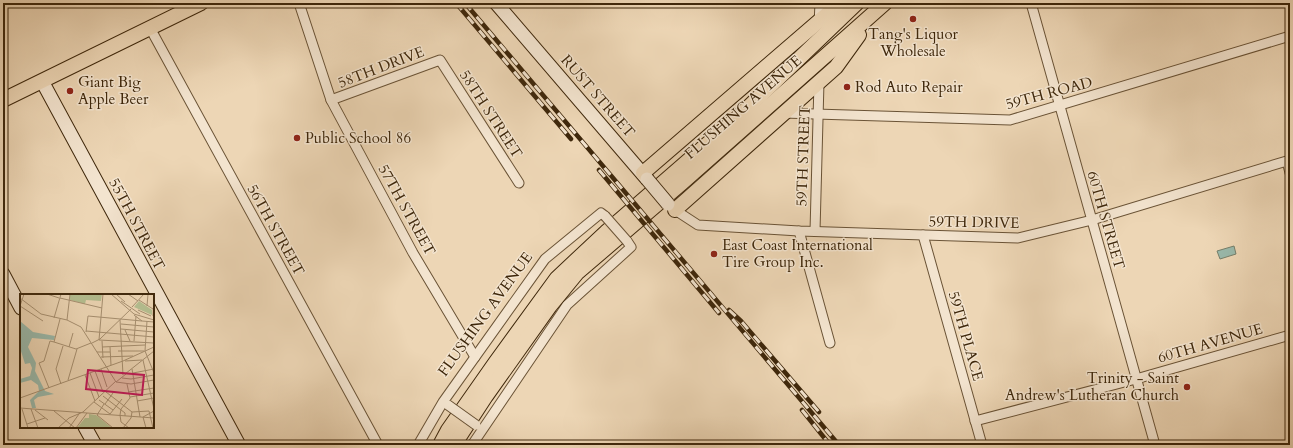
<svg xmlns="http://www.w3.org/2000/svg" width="1293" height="448" viewBox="0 0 1293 448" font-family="Cardo,serif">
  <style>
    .water { fill: #99b9ab; stroke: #757f6b }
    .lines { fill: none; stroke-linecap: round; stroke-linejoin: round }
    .minor-casing { stroke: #6a5336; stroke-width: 11 }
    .secondary-casing { stroke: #3e270b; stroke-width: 15 }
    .primary-casing { stroke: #3e270b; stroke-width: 16 }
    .minor { stroke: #f3e4cf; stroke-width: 9 }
    .secondary { stroke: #f3e4cf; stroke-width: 13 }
    .primary { stroke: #edd6b5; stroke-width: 14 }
    .rail-casing { stroke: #3e270b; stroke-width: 4.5 }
    .rail { stroke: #f3e4cf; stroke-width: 3; stroke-dasharray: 9; stroke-linecap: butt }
    .minor-bridge-casing { stroke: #6a5336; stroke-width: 11; stroke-linecap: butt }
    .secondary-bridge-casing { stroke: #3e270b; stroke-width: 15; stroke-linecap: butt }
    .minor-bridge { stroke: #f3e4cf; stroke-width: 9 }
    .secondary-bridge { stroke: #f3e4cf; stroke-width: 13 }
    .poi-dot { fill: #8f2418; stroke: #f3e4cf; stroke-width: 1.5 }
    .labels { text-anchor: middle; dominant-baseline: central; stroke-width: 3; stroke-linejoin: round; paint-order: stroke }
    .poi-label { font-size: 15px; fill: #3e270b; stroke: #f3e4cf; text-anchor: start }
    .street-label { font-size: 15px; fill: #3e270b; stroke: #f3e4cf }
    .inset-road { fill: none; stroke: #a79071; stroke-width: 1 }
    .view { fill: #c2185b; fill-opacity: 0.15; stroke: #c2185b; stroke-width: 2 }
    .inset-edge { fill: none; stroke: #3e270b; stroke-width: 2 }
  </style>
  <rect width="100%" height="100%" fill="#edd6b5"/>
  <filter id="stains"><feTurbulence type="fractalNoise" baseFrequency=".005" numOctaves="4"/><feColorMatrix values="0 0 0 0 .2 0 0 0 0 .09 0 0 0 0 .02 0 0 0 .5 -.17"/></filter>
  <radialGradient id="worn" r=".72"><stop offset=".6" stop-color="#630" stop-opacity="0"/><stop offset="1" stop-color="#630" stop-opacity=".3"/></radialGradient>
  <path class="water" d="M1234,246l2,8 -16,5 -3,-8z"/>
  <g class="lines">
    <g class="minor-casing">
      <g id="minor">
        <path d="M299,3l32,97 82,153 62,104"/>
        <path d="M1031,3l124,442"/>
        <path d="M819,24l1,-21"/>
        <path d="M150,28l228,417"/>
        <path d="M331,100l109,-40 79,123"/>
        <path d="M783,113l227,7 280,-84"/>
        <path d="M1287,161l3,12"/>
        <path d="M675,210l23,15 101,6 219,7 74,-18 198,-60"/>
        <path d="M799,231l31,112"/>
        <path d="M815,231l4,-149"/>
        <path d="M923,235l59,210"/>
        <path d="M975,421l161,-42 154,-44"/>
        <path d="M418,445l25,-43 102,-143 56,-46 4,3"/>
        <path d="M472,445l95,-140 64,-58 -4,-6"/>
      </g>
    </g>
    <g class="secondary-casing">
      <g id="secondary">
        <path d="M496,3l151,176"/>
        <path d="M42,81l197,364"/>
        <path d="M3,274l18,34"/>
        <path d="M85,427l10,18"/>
      </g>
    </g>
    <g class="primary-casing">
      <g id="primary">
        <path d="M3,100l198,-97"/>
        <path d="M643,173l197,-170"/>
        <path d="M675,210l161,-143 23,-32"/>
        <path d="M440,445l8,-15 47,-67 62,-85 49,-46 130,-113 121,-116"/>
        <path d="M454,445l32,-49 64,-90 27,-33 105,-90 203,-180"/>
      </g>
    </g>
    <use href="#minor" class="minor"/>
    <use href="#secondary" class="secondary"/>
    <use href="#primary" class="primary"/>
    <g class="rail-casing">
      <g id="rail">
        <path d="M456,3l115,136"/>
        <path d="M465,3l374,442"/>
        <path d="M599,170l120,143"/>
        <path d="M729,310l12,11 78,91"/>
        <path d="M802,410l28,35"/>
      </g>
    </g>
    <use href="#rail" class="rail"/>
    <g class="minor-bridge-casing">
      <g id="minor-bridge">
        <path d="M605,216l22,25"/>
        <path d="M448,405l28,20"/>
      </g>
    </g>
    <g class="secondary-bridge-casing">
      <path id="secondary-bridge" d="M647,179l21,25"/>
    </g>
    <use href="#minor-bridge" class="minor-bridge"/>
    <use href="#secondary-bridge" class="secondary-bridge"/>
  </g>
  <g class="poi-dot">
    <circle cx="913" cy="19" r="4"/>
    <circle cx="847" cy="87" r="4"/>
    <circle cx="70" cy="91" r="4"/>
    <circle cx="297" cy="138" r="4"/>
    <circle cx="714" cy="254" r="4"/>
    <circle cx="1187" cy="387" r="4"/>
  </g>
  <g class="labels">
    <g class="poi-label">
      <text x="913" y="34" text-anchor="middle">Tang's Liquor<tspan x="913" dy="17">Wholesale</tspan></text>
      <text x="78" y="82">Giant Big<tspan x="78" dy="17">Apple Beer</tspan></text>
      <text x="855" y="87">Rod Auto Repair</text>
      <text x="305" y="138">Public School 86</text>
      <text x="722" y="245">East Coast International<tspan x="722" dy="17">Tire Group Inc.</tspan></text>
      <text x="1179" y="378" text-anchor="end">Trinity - Saint<tspan x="1179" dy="17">Andrew's Lutheran Church</tspan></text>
    </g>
    <g class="street-label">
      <text transform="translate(381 67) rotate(-21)">58TH DRIVE</text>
      <text transform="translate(1049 93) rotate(-15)">59TH ROAD</text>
      <text transform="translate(598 96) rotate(49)">RUST STREET</text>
      <text transform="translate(743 107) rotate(-41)">FLUSHING AVENUE</text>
      <text transform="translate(491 114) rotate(57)">58TH STREET</text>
      <text transform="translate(803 156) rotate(-88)">59TH STREET</text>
      <text transform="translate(407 210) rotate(61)">57TH STREET</text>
      <text transform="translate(1106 220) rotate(74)">60TH STREET</text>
      <text transform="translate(974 222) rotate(1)">59TH DRIVE</text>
      <text transform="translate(137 224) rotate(62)">55TH STREET</text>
      <text transform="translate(276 230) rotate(61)">56TH STREET</text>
      <text transform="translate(485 314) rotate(-54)">FLUSHING AVENUE</text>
      <text transform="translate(966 336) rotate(74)">59TH PLACE</text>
      <text transform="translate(1210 343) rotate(-16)">60TH AVENUE</text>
    </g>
  </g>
  <g transform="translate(20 294)">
    <rect width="134" height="134" fill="#edd6b5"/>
    <path d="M50,0h32l-1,7 -15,-1 -1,4 -15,-4zM119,7l13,9v5l-18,-8zM69,120l7,1 16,13h-35l8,-10h4z" fill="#b4bf91"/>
    <path d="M0,27l13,11 22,4 -1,4 -22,-2 -4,9 8,16 -1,8 10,20 9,3 -16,3 -4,3 2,8h-4l-2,-8 9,-9 -1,-6 -7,-5 -11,3v-4l10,-3 2,-8 -2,-5 -5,1 -5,-16z" fill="#99b9ab"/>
    <path class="inset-road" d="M27,0l12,4M91,0l23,20 20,6M96,0l9,8M108,0l10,7M0,4l21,16 26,6 14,7 35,55 10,-8M40,4l42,10M119,6l14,9M101,7l19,13M0,12l23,15M0,12l4,-12M127,12l1,-12M112,13l12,-13M118,16l13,6M114,21l8,6 12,1M133,22l1,-19M34,24l7,-24M47,26l3,-26M100,26l3,55M127,27l-2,30 9,22M101,30l33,3M101,35l33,3M105,36l5,11M66,37l68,6M66,38l2,-16 54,5M79,46l55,3M79,46l4,-46M82,47l1,17M114,47l2,-25M34,48l22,7 15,-6M72,49l8,-4 31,-30M49,53l4,-14M82,53l43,-2M90,53l1,18M98,57h26M77,58h13M81,63l32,-1M123,66l11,49M105,67l17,-1M81,75l6,18M112,75l8,48M75,77l8,21M70,79l9,24 -2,2M113,79l21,-4M105,80l29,-23M65,81l10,26M102,84l9,1 23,-4M48,86l9,-31M96,88l15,2 23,-4M41,90l-5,-15 7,-23M107,90l3,14M29,94l-10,-25 5,-2 6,-20 4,1 6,-23M86,98l26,20 -1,6 -8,10M108,98l26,-4M83,102l22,17v3M110,103l24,-4M0,104l103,-37 31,-14M79,106l14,10M117,107l17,-3M74,108l16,12M84,110l-7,11 16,13M85,110l8,-11M0,114l134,10M2,115l6,19M11,115l7,19M15,116l13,10M34,117l21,17M112,118l17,-1 4,17M90,120l12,-15M7,130l18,-6M38,134l11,-10 14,-6 33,-31M49,134l10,-14M56,134l11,-15M109,134l-8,-6 -1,-7 1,-6 9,-11M126,134l-3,-11 11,-6"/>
    <path class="view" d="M68,76l56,5 -2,20 -56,-6z"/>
    <rect width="134" height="134" class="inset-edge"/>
  </g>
  <rect width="1293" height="448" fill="none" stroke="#edd6b5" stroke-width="16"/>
  <rect x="4" y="4" width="1285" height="440" fill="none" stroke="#3e270b" stroke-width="2"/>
  <rect x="8" y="8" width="1277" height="432" fill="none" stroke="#3e270b"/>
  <rect width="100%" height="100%" filter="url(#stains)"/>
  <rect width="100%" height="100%" fill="url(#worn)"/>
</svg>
